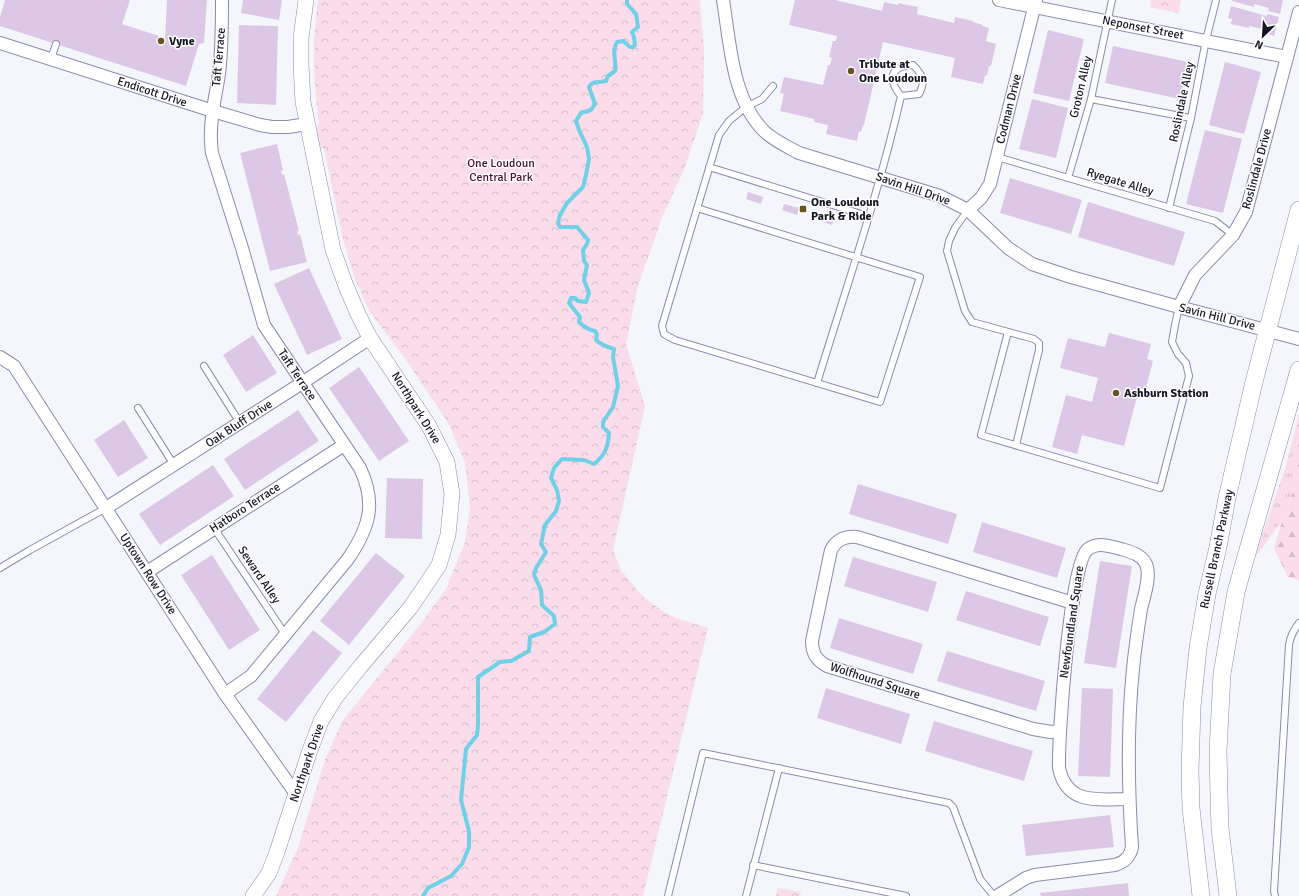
<svg xmlns="http://www.w3.org/2000/svg" width="1299" height="896" viewBox="0 0 1299 896" font-family="Signika,sans-serif">
  <style>
    .grass { fill: url(#grass-tufts) }
    .forest { fill: url(#forest-firs) }
    .park { fill: url(#park-crowns) }
    .lines { fill: none; stroke-linecap: round; stroke-linejoin: round }
    .stream { stroke: #70d0e5; stroke-width: 4 }
    .building { fill: #dcc8e6 }
    .service-casing { stroke: #898cab; stroke-width: 8 }
    .minor-casing { stroke: #898cab; stroke-width: 14 }
    .tertiary-casing { stroke: #898cab; stroke-width: 16 }
    .secondary-casing { stroke: #898cab; stroke-width: 18 }
    .service { stroke: #fff; stroke-width: 6 }
    .minor { stroke: #fff; stroke-width: 12 }
    .tertiary { stroke: #fff; stroke-width: 15 }
    .secondary { stroke: #fff; stroke-width: 17 }
    .poi-dot { fill: #675422; stroke: #fff; stroke-width: 1.5 }
    .labels { text-anchor: middle; dominant-baseline: central; stroke-width: 3; stroke-linejoin: round; paint-order: stroke }
    .street-label { font-size: 12px; fill: #151622; stroke: #fff }
    .poi-label { font-size: 12px; font-weight: bold; fill: #151622; stroke: #fff; text-anchor: start }
    .park-label { font-size: 12px; fill: #4a0c32; stroke: #fff }
  </style>
  <defs>
    <pattern id="grass-tufts" width="24" height="20" patternUnits="userSpaceOnUse"><rect width="24" height="20" fill="#fadcea"/><path d="M3 7l-1-3M5 7V3M7 7l1-3M15 17l-1-3M17 17v-4M19 17l1-3" fill="none" stroke="#d5bcc8"/></pattern>
    <pattern id="forest-firs" width="22" height="20" patternUnits="userSpaceOnUse"><rect width="22" height="20" fill="#fadcea"/><path d="M5 1l3.5 6h-7zM16 11l3.5 6h-7z" fill="#d5bcc8"/></pattern>
    <pattern id="park-crowns" width="20" height="18" patternUnits="userSpaceOnUse"><rect width="20" height="18" fill="#fadcea"/><path d="M2 6a3 3 0 1 1 6 0M12 15a3 3 0 1 1 6 0" fill="none" stroke="#d5bcc8"/></pattern>
  </defs>
  <rect width="100%" height="100%" fill="#f5f5fc"/>
  <path class="grass" d="M1299,414v63l-17,44 -28,38 32,-93z"/>
  <path class="forest" d="M1299,477v103l-11,-3 -14,-29 8,-27z"/>
  <g class="park">
    <path d="M318,0h382l4,52 -1,61 -18,54 -22,48 -25,71 -12,58 19,62 -32,144 8,20 20,25 21,16 14,7 32,10 -65,268h-367l22,-48 27,-88 18,-40 76,-94 27,-37 19,-47 5,-34 -5,-45 -16,-39 -43,-64 -36,-48 -15,-33 -12,-40 -19,-90 -4,-3 -4,-19 3,-4c-6,-42 -7,-82 -1,-123z"/>
    <path d="M1151,0h30l-2,13 -29,-6z"/>
    <path d="M778,888l23,4 -1,4h-24z"/>
  </g>
  <g class="lines">
    <path class="stream" d="M423,896l5,-8 23,-12 11,-12 7,-17v-16l-8,-31 5,-51 11,-14 1,-10v-48l22,-15 11,-1 18,-10 1,-14 14,-5 11,-8 -1,-8 -12,-11 -1,-15 -7,-15 2,-7 10,-16 -5,-8 4,-19 11,-14 3,-10 -2,-11 -6,-12 3,-10 8,-9 22,1 10,4c11,-9 14,-16 15,-31l-6,-6v-5l10,-15 5,-21 -5,-29 1,-8c-7,-2 -13,-4 -18,-9l1,-5 -2,-4c-6,-1 -11,-4 -16,-9l1,-5 -11,-14 2,-5h4l3,3 8,1 3,-9 -5,-13 3,-15 -3,-4 -1,-11 4,-6 1,-4 -11,-13h-17l-2,-4 2,-8 7,-12 16,-16 3,-12 3,-16 -2,-12 -8,-17 -3,-9 5,-8 10,-3 4,-6 -6,-17c3,-7 10,-4 17,-6l2,-5 7,-5c2,-9 -4,-20 2,-29l6,-1 7,6h3l2,-2 -1,-8 -2,-5 6,-5 -2,-13 -9,-10v-4"/>
  </g>
  <g class="building">
    <path d="M5,0h125l-8,24 43,14 2,-38h40l-3,43 -5,1 -13,42 -186,-60v-9z"/>
    <path d="M243,0h39l-3,20 -38,-7z"/>
    <path d="M795,0h40l47,11 2,-9 14,3v-2l20,4 -1,7 37,9 1,-6 18,4v1l10,3 -1,1 7,2 -3,13 10,3 -5,22h-2l-2,10 -2,-1 -2,9 -32,-7 4,-19 -72,-16 -19,83h-1l-2,7 -2,-1 -2,10 -31,-7 2,-9 -14,-3v-3l-34,-8 4,-17 -4,-1 4,-16 39,8 5,-20h2l2,-7 -3,-1 4,-16h3l1,-5 -48,-11z"/>
    <path d="M1232,0h51l-3,14 -12,-3 1,-3 -15,-4v3l-22,-6z"/>
    <path d="M1231,6l36,10v-2l12,3 -5,19 -12,-4 1,-3 -14,-3v2l-18,-4 1,-5 -4,-1z"/>
    <path d="M239,25l39,1 -2,79 -39,-2z"/>
    <path d="M1048,30l36,9 -15,62 -36,-8z"/>
    <path d="M1113,46l75,16 -8,37 -75,-16z"/>
    <path d="M1225,62l36,10 -17,62 -35,-9z"/>
    <path d="M1032,99l36,9 -12,50 -37,-9z"/>
    <path d="M1205,130l37,9 -19,74 -37,-9z"/>
    <path d="M277,144l6,26 -2,1 1,4 2,-1 15,57 -2,1 1,3 2,-1 7,28 -37,9 -30,-118z"/>
    <path d="M1010,178l72,22 -11,34 -71,-21z"/>
    <path d="M748,192l15,5 -2,7 -15,-5z"/>
    <path d="M1088,202l97,30 -11,34 -96,-29z"/>
    <path d="M784,204l15,4 -2,7 -15,-5z"/>
    <path d="M819,214l15,5 -2,6 -15,-5z"/>
    <path d="M309,268l33,71 -35,16 -33,-71z"/>
    <path d="M1109,333l42,11 -4,15 6,2 -8,30 -6,-2 -15,57 -42,-11 -5,19 -25,-7 14,-52 26,7 6,-24 -38,-10 8,-30 37,9z"/>
    <path d="M253,335l24,38 -31,19 -23,-37z"/>
    <path d="M359,367l50,74 -30,20 -50,-73z"/>
    <path d="M298,410l21,31 -74,49 -21,-31z"/>
    <path d="M124,420l24,38 -30,19 -24,-37z"/>
    <path d="M213,465l21,31 -74,49 -21,-31z"/>
    <path d="M387,478l36,1 -1,60 -37,-1z"/>
    <path d="M858,484l99,30 -9,30 -99,-30z"/>
    <path d="M982,522l84,26 -9,30 -84,-26z"/>
    <path d="M376,553l29,23 -56,69 -29,-24z"/>
    <path d="M212,555l48,75 -31,20 -48,-75z"/>
    <path d="M853,557l84,25 -9,30 -84,-26z"/>
    <path d="M1100,561l32,5 -16,102 -32,-5z"/>
    <path d="M966,591l83,26 -9,29 -84,-26z"/>
    <path d="M839,618l84,26 -10,30 -83,-26z"/>
    <path d="M313,630l29,23 -56,69 -29,-23z"/>
    <path d="M947,651l98,30 -9,30 -99,-30z"/>
    <path d="M826,688l84,26 -9,30 -84,-26z"/>
    <path d="M1082,688l31,1 -3,88 -32,-1z"/>
    <path d="M934,721l99,30 -9,30 -99,-30z"/>
    <path d="M1110,815l4,32 -88,9 -4,-31z"/>
    <path d="M1128,883l1,13h-88l-1,-3z"/>
  </g>
  <g class="lines">
    <g class="service-casing">
      <g id="service">
        <path d="M51,59l5,-15"/>
        <path d="M1091,99l100,19"/>
        <path d="M997,157l218,64 18,14"/>
        <path d="M709,167l159,49"/>
        <path d="M1068,178l23,-79 21,-99"/>
        <path d="M697,208l223,69 -40,125 -205,-62 -11,-6 -2,-8 57,-191 10,-14 17,-14 16,-8 11,-13"/>
        <path d="M1169,208l22,-90 15,-78 10,-40"/>
        <path d="M968,210l-13,18 -6,13 -2,10 18,60 7,11 62,17 5,4v7l-23,95"/>
        <path d="M1008,332l-27,103 179,53 29,-112 -3,-13 -8,-9 -6,-12 3,-17 4,-18"/>
        <path d="M204,366l36,57"/>
        <path d="M817,383c29,-95 62,-190 84,-287l18,-2c7,-13 4,-19 -6,-29 -23,1 -26,14 -12,31"/>
        <path d="M138,408l36,57"/>
        <path d="M214,528l71,106"/>
        <path d="M0,568l30,-18 76,-42"/>
        <path d="M753,865l153,31"/>
        <path d="M668,896l35,-143 246,50 4,4 27,72 14,17"/>
        <path d="M746,896l33,-128"/>
        <path d="M1275,896l-1,-5 15,-246c1,-9 5,-15 10,-22"/>
      </g>
    </g>
    <g class="minor-casing">
      <g id="minor">
        <path d="M222,0c0,24 0,49 -3,74 -4,26 -11,52 -7,79l30,95 22,77 96,143c17,36 9,60 -12,91l-97,117 -26,18"/>
        <path d="M723,0c7,42 9,101 42,132 10,9 23,15 34,21l141,43 28,14 40,38 24,16 39,13 108,30 120,32"/>
        <path d="M999,0l288,57"/>
        <path d="M0,43l213,68 47,14 12,2h16l19,-3"/>
        <path d="M968,210l13,-12 9,-14 46,-184"/>
        <path d="M1179,307l16,-32 38,-40 13,-23 53,-200"/>
        <path d="M0,357l14,9 211,328 71,100"/>
        <path d="M106,508l196,-125 68,-45"/>
        <path d="M147,572l197,-127"/>
        <path d="M1060,731l-9,1 -18,-3 -206,-63c-11,-6 -15,-13 -15,-25l19,-91c6,-11 14,-14 26,-13l216,66"/>
        <path d="M997,896l29,-18 9,-3 80,-10c10,-3 15,-8 17,-18 -4,-60 -5,-119 1,-178 2,-21 5,-41 8,-60 3,-13 9,-29 6,-42 -3,-12 -16,-15 -26,-18 -12,-3 -24,-8 -34,1 -17,16 -29,188 -28,218 8,38 40,31 70,31"/>
      </g>
    </g>
    <g class="tertiary-casing">
      <path id="tertiary" d="M253,896l16,-23 8,-21 32,-99 12,-32 14,-23 25,-31 50,-59 13,-19 16,-24 9,-30 4,-41 -5,-32 -18,-36 -59,-88 -12,-24 -12,-28 -13,-36 -30,-148 -2,-37v-27l5,-38"/>
    </g>
    <g class="secondary-casing">
      <g id="secondary">
        <path d="M1201,896l-10,-88 -1,-37 2,-64 6,-59 9,-54 11,-47 9,-49 27,-116 45,-172"/>
        <path d="M1228,896l-8,-68 -1,-33 -1,-44 4,-77 14,-82 63,-222"/>
      </g>
    </g>
    <use href="#service" class="service"/>
    <use href="#minor" class="minor"/>
    <use href="#tertiary" class="tertiary"/>
    <use href="#secondary" class="secondary"/>
  </g>
  <g class="poi-dot">
    <circle cx="161" cy="41" r="4"/>
    <circle cx="851" cy="71" r="4"/>
    <rect x="799" y="205" width="8" height="8" rx="2"/>
    <circle cx="1116" cy="393" r="4"/>
  </g>
  <g class="labels">
    <g class="street-label">
      <text transform="translate(1143 28) rotate(11)">Neponset Street</text>
      <text transform="translate(219 57) rotate(-85)">Taft Terrace</text>
      <text transform="translate(1081 87) rotate(-77)">Groton Alley</text>
      <text transform="translate(152 92) rotate(18)">Endicott Drive</text>
      <text transform="translate(1182 102) rotate(-78)">Roslindale Alley</text>
      <text transform="translate(1009 109) rotate(-76)">Codman Drive</text>
      <text transform="translate(1257 169) rotate(-75)">Roslindale Drive</text>
      <text transform="translate(1120 182) rotate(17)">Ryegate Alley</text>
      <text transform="translate(913 189) rotate(19)">Savin Hill Drive</text>
      <text transform="translate(1217 317) rotate(14)">Savin Hill Drive</text>
      <text transform="translate(297 375) rotate(56)">Taft Terrace</text>
      <text transform="translate(416 408) rotate(58)">Northpark Drive</text>
      <text transform="translate(239 424) rotate(-33)">Oak Bluff Drive</text>
      <text transform="translate(245 508) rotate(-33)">Hatboro Terrace</text>
      <text transform="translate(1217 549) rotate(-78)">Russell Branch Parkway</text>
      <text transform="translate(148 574) rotate(57)">Uptown Row Drive</text>
      <text transform="translate(259 575) rotate(56)">Seward Alley</text>
      <text transform="translate(1072 622) rotate(-82)">Newfoundland Square</text>
      <text transform="translate(875 681) rotate(18)">Wolfhound Square</text>
      <text transform="translate(307 763) rotate(-71)">Northpark Drive</text>
    </g>
    <g class="poi-label">
      <text x="169" y="41">Vyne</text>
      <text x="859" y="64">Tribute at<tspan x="859" dy="14">One Loudoun</tspan></text>
      <text x="811" y="202">One Loudoun<tspan x="811" dy="14">Park &amp; Ride</tspan></text>
      <text x="1124" y="393">Ashburn Station</text>
    </g>
    <g class="park-label">
      <text x="501" y="163">One Loudoun<tspan x="501" dy="14">Central Park</tspan></text>
    </g>
  </g>
  <g transform="translate(1263 36) rotate(205)" stroke="#ffffff" stroke-width="3" paint-order="stroke">
  <path d="M0-3L7 15L0 10L-7 15Z" fill="#151622"/>
  <text y="-6" font-size="11" font-weight="bold" text-anchor="middle" fill="#151622">N</text>
  </g>
</svg>
